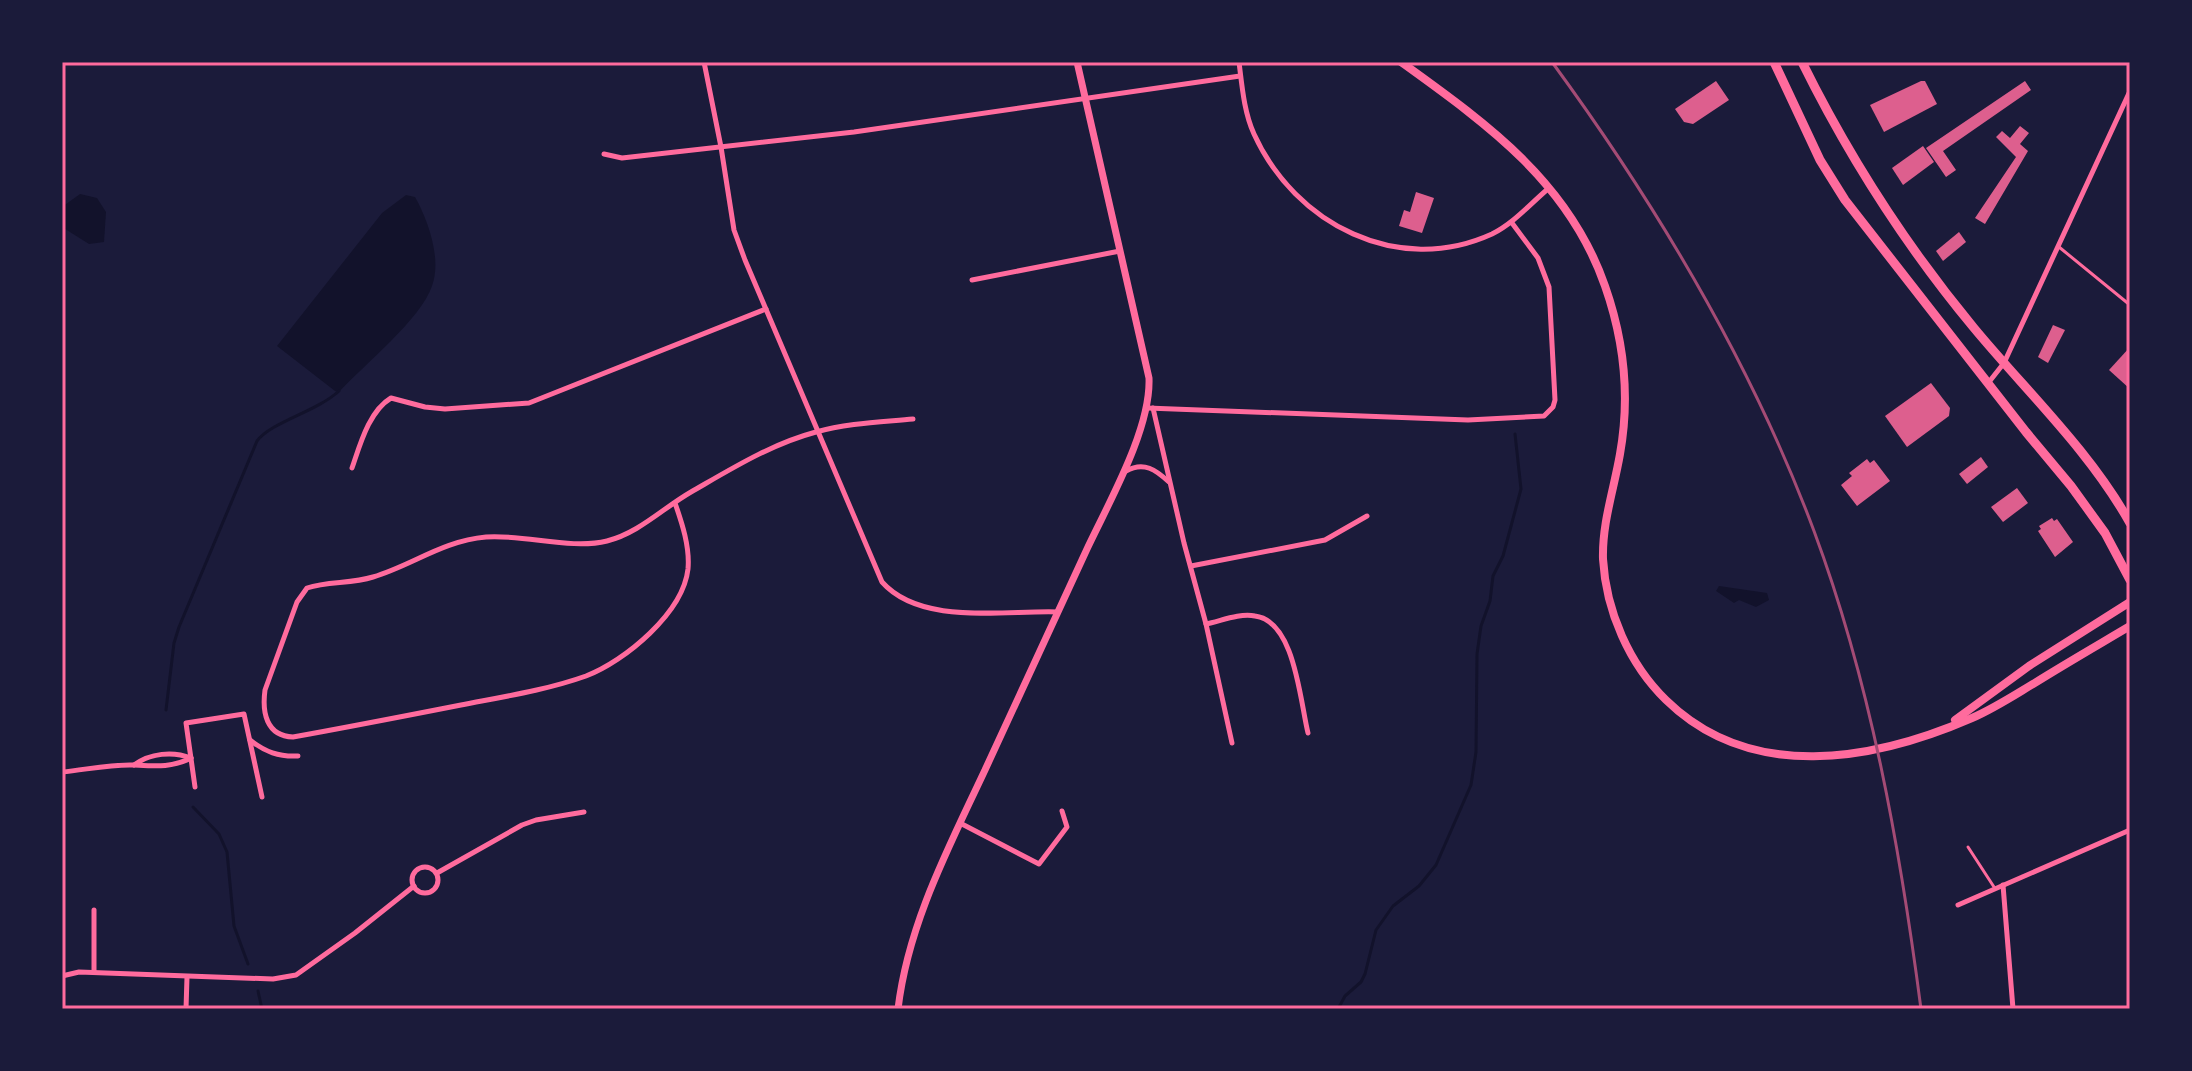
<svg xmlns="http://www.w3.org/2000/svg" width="2192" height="1071" viewBox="0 0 2192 1071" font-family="'PT Sans',sans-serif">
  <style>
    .water { fill: #12122b }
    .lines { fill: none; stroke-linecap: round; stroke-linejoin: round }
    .stream { stroke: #12122b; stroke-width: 3 }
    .building { fill: #dd5f8e }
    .service { stroke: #ff6b9d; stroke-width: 3 }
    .minor { stroke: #ff6b9d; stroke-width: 5 }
    .tertiary { stroke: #ff6b9d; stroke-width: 7 }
    .secondary { stroke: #ff6b9d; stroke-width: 8 }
    .trunk { stroke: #ff6b9d; stroke-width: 9 }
    .rail { stroke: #a44b75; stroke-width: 3 }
    .neatline { fill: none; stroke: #ff6b9d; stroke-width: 3 }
  </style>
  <rect width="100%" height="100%" fill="#1b1b3a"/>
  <g class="water">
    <path d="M80,194l17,4 9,14 -2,30 -15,2 -27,-17v-20z"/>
    <path d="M406,195l9,2c13,23 27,62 17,89 -11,33 -68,79 -93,106l-4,-1 -58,-45 105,-133z"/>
    <path d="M1719,586l48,7 2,7 -13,7 -17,-7 -5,3 -18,-12z"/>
  </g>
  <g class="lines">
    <g class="stream">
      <path d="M166,710l8,-67 5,-16 78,-186c14,-19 59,-29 82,-50"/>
      <path d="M193,807l26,27 8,18 7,74 14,38"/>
      <path d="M258,991l4,18"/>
      <path d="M1338,1009l7,-13 16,-14 4,-8 11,-44 17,-24 26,-20 17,-21 35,-80 5,-33 1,-98 4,-28 9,-25 3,-25 10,-20 18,-67 -6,-55"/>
    </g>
  </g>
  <g class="building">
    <path d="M1716,81l13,19 -36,24 -9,-2 -9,-13z"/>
    <path d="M1921,81h4l12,23 -53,28 -14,-27z"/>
    <path d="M2025,81l6,9 -88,61 13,19 -10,7 -20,-29z"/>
    <path d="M2020,126l9,7 -9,11 8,7 -43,73 -10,-6 41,-61 -20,-20 6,-6 8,7z"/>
    <path d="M1923,146l11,16 -31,23 -11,-17z"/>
    <path d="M1416,192l18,6 -12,35 -23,-7 5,-16 6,2z"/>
    <path d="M1959,232l7,10 -23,19 -7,-10z"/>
    <path d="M2053,325l12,5 -17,33 -10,-6z"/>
    <path d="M2130,347v42l-21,-19z"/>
    <path d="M1931,383l19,25 -1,8 -42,31 -22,-31z"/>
    <path d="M1981,457l7,10 -21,17 -8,-10z"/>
    <path d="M1867,459l3,4 4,-3 16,21 -33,25 -16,-21 11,-9 -3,-3z"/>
    <path d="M2017,488l11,15 -25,19 -12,-15z"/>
    <path d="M2052,518l2,3 3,-2 16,23 -18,15 -17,-26 3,-2 -2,-3z"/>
  </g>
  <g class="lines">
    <g class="service">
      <path d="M2059,247l71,58"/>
      <path d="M1968,847l26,40"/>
    </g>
    <g class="minor">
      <path d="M704,62l17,85 13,83 11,30 137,322c39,44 123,28 176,30"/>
      <path d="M1239,62c3,24 5,50 15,72 41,90 144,143 238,100 22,-11 38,-30 57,-46"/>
      <path d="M604,154l18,4 232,-26 386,-56"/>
      <path d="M972,280l148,-29"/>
      <path d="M1989,382l15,-19 126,-272"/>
      <path d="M1147,408l321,12 76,-4 9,-9 2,-7 -6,-113 -11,-29 -26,-35"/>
      <path d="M1153,408l31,135 22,81 26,119"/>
      <path d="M352,468c8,-23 17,-57 39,-70l34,9 20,2 84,-6 237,-94"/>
      <path d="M1126,471c18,-10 30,-1 43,11"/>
      <path d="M675,503c7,20 15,44 13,66 -5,44 -63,92 -102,107 -39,14 -84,21 -125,29 -56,11 -112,22 -168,32 -27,-1 -31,-25 -28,-47l32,-88 10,-14c21,-7 44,-4 66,-11 40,-12 69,-36 113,-40 39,-3 84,13 121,4 32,-8 56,-33 84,-49 40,-23 80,-48 125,-60 31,-9 65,-10 97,-13"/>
      <path d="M1191,566l134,-26 42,-24"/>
      <path d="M1206,624c15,-3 33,-11 49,-8 40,5 45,85 53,117"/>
      <path d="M250,740c15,12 29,17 48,16"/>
      <path d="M134,765c16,-12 39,-14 57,-7"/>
      <path d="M62,772c23,-2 48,-8 72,-7 20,1 38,3 57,-7"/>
      <path d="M195,787l-9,-64 58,-9 18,83"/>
      <path d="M960,823l79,41 28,-37 -5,-16"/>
      <circle cx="425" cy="880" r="13"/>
      <path d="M437,873l85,-48 14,-5 48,-8"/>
      <path d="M2003,885l10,124"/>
      <path d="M1958,905l172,-75"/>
      <path d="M94,972v-62"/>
      <path d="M62,976l17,-4 194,7 23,-4 59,-42 59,-47"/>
      <path d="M186,1009l1,-32"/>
    </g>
    <path class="tertiary" d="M898,1009c10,-85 51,-162 87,-239 34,-74 68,-148 102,-221 22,-47 64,-120 62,-171l-72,-316"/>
    <g class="secondary">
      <path d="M1401,62c86,62 168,120 204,224 19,54 25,112 15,168 -6,35 -18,69 -17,105 3,52 26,105 63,141 85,83 207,61 306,18 21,-9 41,-22 61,-34 32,-20 65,-39 97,-58"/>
      <path d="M1955,720l74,-54 101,-64"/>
    </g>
    <g class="trunk">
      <path d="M1774,62l46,98 25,40 181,232 45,54 34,47 25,47"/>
      <path d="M1802,62c47,95 104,184 172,266 53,64 115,122 156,195"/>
    </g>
    <path class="rail" d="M1552,62c106,145 199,300 262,469 57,153 86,317 107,478"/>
  </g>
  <rect width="2192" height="1071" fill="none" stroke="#1b1b3a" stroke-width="128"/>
  <rect x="64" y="64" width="2064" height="943" class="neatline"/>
</svg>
